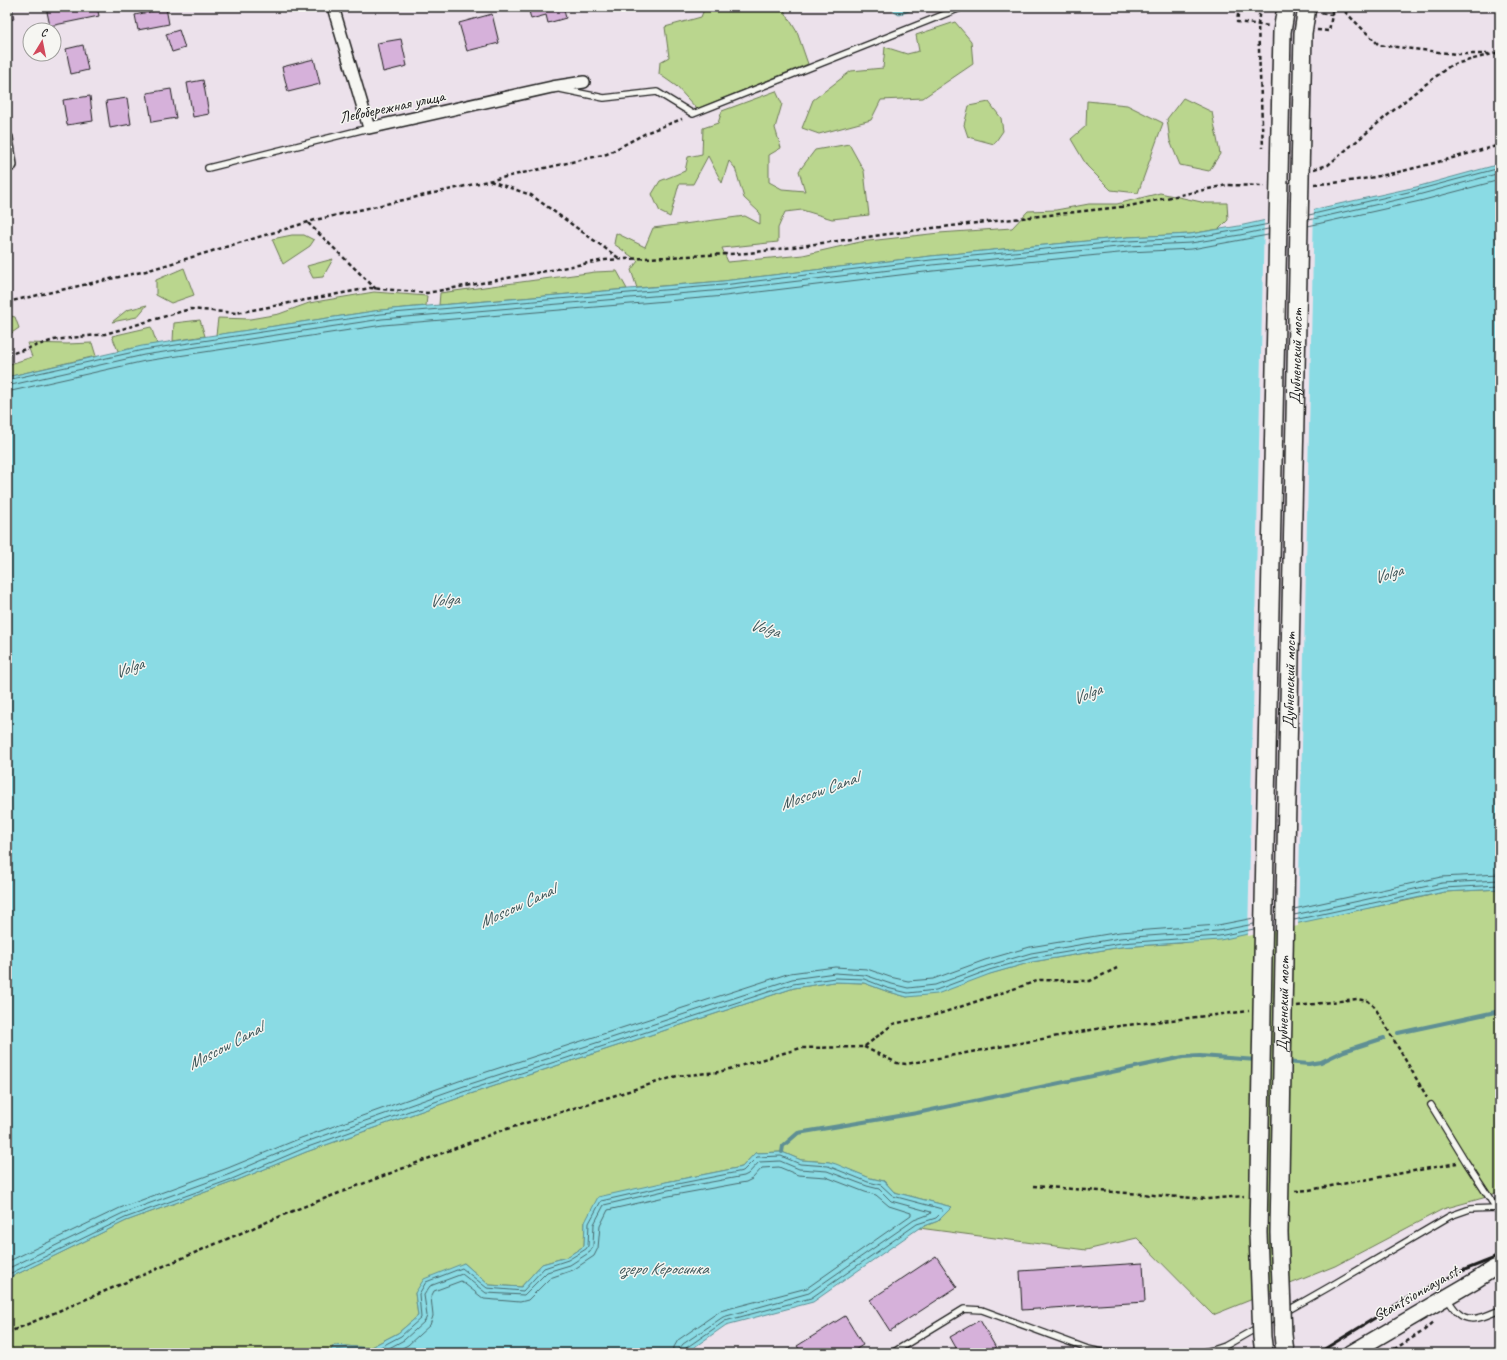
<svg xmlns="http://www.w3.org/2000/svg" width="1507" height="1360" viewBox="0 0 1507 1360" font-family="Caveat,sans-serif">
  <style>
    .green { fill: #bad68e; stroke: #6b7955 }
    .water { fill: #8adbe4; stroke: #5e8f94 }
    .pier { fill: #ece1eb }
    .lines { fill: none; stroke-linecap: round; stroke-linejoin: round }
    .shore { stroke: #48686c; stroke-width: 1 }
    .stream { stroke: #5e8f94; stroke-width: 4 }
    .building { fill: #d6b1da; stroke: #1c1c1c }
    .service-casing { stroke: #1c1c1c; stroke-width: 8 }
    .minor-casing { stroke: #1c1c1c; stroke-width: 14 }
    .secondary-casing { stroke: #1c1c1c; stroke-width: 18 }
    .path { stroke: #1c1c1c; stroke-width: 2.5; stroke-dasharray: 4 3; stroke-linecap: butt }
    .service { stroke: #f6f6f2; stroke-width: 5.5 }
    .minor { stroke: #f6f6f2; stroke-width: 11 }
    .secondary { stroke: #f6f6f2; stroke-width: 15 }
    .rail { stroke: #1c1c1c; stroke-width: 3 }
    .primary-bridge-casing { stroke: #1c1c1c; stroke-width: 20; stroke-linecap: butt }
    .primary-bridge { stroke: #f6f6f2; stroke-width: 17 }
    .labels { text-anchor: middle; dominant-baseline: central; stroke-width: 3; stroke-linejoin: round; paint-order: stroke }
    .street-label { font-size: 16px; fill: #1c1c1c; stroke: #f6f6f2 }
    .water-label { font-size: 17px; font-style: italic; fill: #3d5558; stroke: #f6f6f2 }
  </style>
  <rect width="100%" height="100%" fill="#ece1eb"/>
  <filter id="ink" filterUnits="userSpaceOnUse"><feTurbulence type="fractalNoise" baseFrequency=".025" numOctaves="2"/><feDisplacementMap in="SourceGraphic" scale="8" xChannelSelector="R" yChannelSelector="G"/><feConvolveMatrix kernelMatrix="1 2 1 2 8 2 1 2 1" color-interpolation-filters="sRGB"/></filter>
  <g filter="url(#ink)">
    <g class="green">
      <path d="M705,7h77l15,25 11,32 -111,45 -21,-23 -17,-12 1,-12 9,-5 -4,-30 36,-10z"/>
      <path d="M955,22l16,19 2,23 -50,34 -42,2 -10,20 -52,14 -17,-6 11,-28 38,-29 32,-3 2,-21 22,7 12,-3 -3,-16z"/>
      <path d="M776,91l6,13 -7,24 6,20 -12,7v27l13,7 23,2 -6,-20 16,-21 34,-6 15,27 5,44 -37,4 -30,-9 -17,2 -7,16v14l-56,6 6,14 75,-7 57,-13 79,-9 73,-5 16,-17 28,-1 33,-6h28l43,-11 46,10h21l1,17 -9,9 -29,5 -62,3 -197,19 -208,25 -86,7 -6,-18 7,-9 -24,-17 2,-11 29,14 8,-19 92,-12 15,8v-11l-16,-15 -9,-30 -6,-7 -7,22 -14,-27 -15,28h-14l-9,33 -10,-5 -8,-18 8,-13 25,-10 3,-14 14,-3 1,-26 15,-5 4,-12z"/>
      <path d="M1183,98l29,14 8,42 -11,17 -29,-6 -10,-24 -3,-22z"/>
      <path d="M1087,101l40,4 36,18 -25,70 -27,-3 -24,-24 -16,-27 15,-13z"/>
      <path d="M989,102l12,16 2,13 -9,13 -26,-7 -4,-12 5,-19z"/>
      <path d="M292,235h12l10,5 -4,6 -27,18 -11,-25z"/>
      <path d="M333,259l-10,18 -10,1 -6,-12z"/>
      <path d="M184,268l10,27 -23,8 -15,-8v-15z"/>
      <path d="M617,271l10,18 -188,16 1,-12 155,-21z"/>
      <path d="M374,292l53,4 -1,10 -45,4 -165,25 2,-17 32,1 29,-5 30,-11z"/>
      <path d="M147,305l-10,12 -25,5 15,-12z"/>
      <path d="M7,315l8,2 4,11 -12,8z"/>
      <path d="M200,320l5,16 -32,5 1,-18z"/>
      <path d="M151,327l6,17 -39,7 -6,-15z"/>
      <path d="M27,343l40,1 25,-1 4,13 -89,21v-12l25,-8z"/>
      <path d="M1500,889v302l-17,7 -40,11 -108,57 -122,49 -76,-77 -51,12 -167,-22 19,-7 14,-14 -58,-15 -10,-11 -14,-3 -41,-16 -28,-2 -19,-8 -27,1 -13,14 -76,15 -81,40 -1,24 -17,11 -25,7 -21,23 -32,-2 -25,-22 -49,30 3,23 -20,17 -29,15 -35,-3 -5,8h-322v-74l119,-58 107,-39 73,-30 158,-56 330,-108 40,-6 30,1 22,8 21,6 125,-35 89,-15 60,-4 224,-42 39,-9z"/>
    </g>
    <g class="water">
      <path d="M892,7h27l-20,8 -5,-3z"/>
      <path d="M1500,164v725l-56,3 -224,48 -99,7 -89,15 -42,12 -53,20 -30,3 -21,-6 -22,-8 -30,-1 -40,6 -330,108 -158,56 -73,30 -107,39 -119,58v-272l2,-9 -2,-1v-620l135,-31 239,-36 342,-29 208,-25 197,-19 62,-3 49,-8 177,-39z"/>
      <path d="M782,1152l19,8 28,2 7,2 34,14 14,3 10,11 58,15 -14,14 -19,7 -106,74 -87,23 -40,28h-357l5,-8 35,3 29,-15 20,-17 -3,-23 9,-14 40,-16 25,22 32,2 21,-23 25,-7 17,-11 1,-24 13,-25 68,-15 76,-15 13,-14z"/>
    </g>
    <path class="pier" d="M1314,207l-16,719 -50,10 16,-717z"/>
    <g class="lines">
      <g class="shore">
        <path d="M1309,215l108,-25 83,-22"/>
        <path d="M1309,220l109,-25 82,-22"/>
        <path d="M1308,226l112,-25 80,-21"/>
        <path d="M7,380l136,-30 238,-36 342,-29 208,-25 197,-19 63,-3 48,-8 30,-6"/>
        <path d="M7,386l137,-31 238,-36 342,-29 208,-25 196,-19 63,-3 49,-8 28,-6"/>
        <path d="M7,392l138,-31 238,-36 342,-29 208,-25 196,-19 63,-3 76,-14"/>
        <path d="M1294,909l147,-32 59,-3"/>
        <path d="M1294,915l148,-32 58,-3"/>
        <path d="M1294,920l149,-32 57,-3"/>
        <path d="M7,1262l113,-54 108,-40 73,-30 158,-57 331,-108 45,-6 32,2 23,8 18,4 25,-2 52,-19 45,-13 90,-15 98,-7 36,-7"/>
        <path d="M7,1269l116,-56 107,-39 73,-31 158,-56 331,-108 43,-6 30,2 23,8 20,5 27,-3 52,-19 44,-13 89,-15 98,-7 36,-7"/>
        <path d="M7,1275l118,-57 107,-39 73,-31 158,-56 330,-108 42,-6 29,1 23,9 21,5 28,-3 53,-20 43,-12 89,-15 98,-7 35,-7"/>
        <path d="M334,1353l3,-3 34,2 30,-16 20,-18 -2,-24 7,-12 36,-14 25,20 36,3 21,-23 24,-8 18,-11 2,-3 1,-23 12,-22 66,-15 76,-15 14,-14 24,-1 19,8 28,2 40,16 13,3 12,11 49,13v3l-6,6 -19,6 -106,74 -86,23 -39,27 -2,5"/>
        <path d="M380,1353l24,-13 21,-19 2,-5 -3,-21 6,-9 32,-12 24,19 38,2 23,-23 23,-7 20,-13 3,-6 1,-22 10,-19 64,-15 76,-14 4,-2 11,-12 21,-1 19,8 28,2 40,15 12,3 12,12 40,11 -1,2 -16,6 -105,73 -86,24 -40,27 -3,4 -1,5"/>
        <path d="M393,1353l15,-8 22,-20 3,-9 -2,-19 3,-6 27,-10 23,18 36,3 8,-2 22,-22 23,-8 21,-14 4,-8 2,-22 8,-16 61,-14 77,-14 6,-3 10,-11 17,-1 19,8 28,2 39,15 11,3 13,11 22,7v2l-104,73 -87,23 -42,29 -4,7 -1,6"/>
      </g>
      <g class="stream">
        <path d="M1398,1033l102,-22"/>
        <path d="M1285,1062l24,2 12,-2 23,-11 40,-13"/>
        <path d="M782,1152l1,-6 15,-13 119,-20 266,-56 17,-1 57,4"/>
      </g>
    </g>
    <g class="building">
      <path d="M7,7h5l2,12 -7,1z"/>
      <path d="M46,7h51l2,9 -49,10z"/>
      <path d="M528,7h35l3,11 -18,5 -2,-8 -15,4z"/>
      <path d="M166,8l3,16 -31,6 -3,-15z"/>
      <path d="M492,14l7,29 -32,8 -8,-28z"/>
      <path d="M179,30l6,18 -13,4 -6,-18z"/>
      <path d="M401,39l6,27 -24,6 -6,-29z"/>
      <path d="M83,45l5,25 -17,4 -5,-25z"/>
      <path d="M314,59l6,25 -32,8 -6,-25z"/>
      <path d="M203,80l6,34 -16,3 -6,-34z"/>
      <path d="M171,89l5,29 -24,4 -5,-29z"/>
      <path d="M90,96l3,25 -26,4 -4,-25z"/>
      <path d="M127,98l4,26 -21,4 -4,-27z"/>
      <path d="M936,1256l21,31 -67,44 -20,-31z"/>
      <path d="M1143,1263l2,39 -123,8 -2,-39z"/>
      <path d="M845,1316l18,29 -13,8h-48l-5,-7z"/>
      <path d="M980,1320l19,33h-40l-9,-16z"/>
    </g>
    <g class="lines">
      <g class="service-casing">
        <g id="service">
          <path d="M560,89l44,9 53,-6 36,22 270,-107"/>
          <path d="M208,168l161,-40"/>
          <path d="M1431,1105l35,57 30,46"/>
          <path d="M1447,1298c3,5 7,11 11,15 13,12 29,2 42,-3"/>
          <path d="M892,1353l72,-44 18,1 106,39 18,4h92l15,-3 12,-4 104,-59 121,-71 20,-7 26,-1 4,1"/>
        </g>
      </g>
      <g class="minor-casing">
        <g id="minor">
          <path d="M333,7l36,121 183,-41 32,-5"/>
          <path d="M7,138l4,27"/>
        </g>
      </g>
      <g class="secondary-casing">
        <path id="secondary" d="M1351,1353l125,-73 17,-11 7,-6"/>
      </g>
      <g class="path">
        <path d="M1239,7l-2,15 32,4"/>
        <path d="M1260,7l-2,18 5,123"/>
        <path d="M1260,7l11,1"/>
        <path d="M1340,7l39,38 77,9h33"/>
        <path d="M1332,15v-8"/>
        <path d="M1317,30l12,1 3,-16 -12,-2"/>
        <path d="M1314,169l14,-4 85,-71 38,-29 49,-13"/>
        <path d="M490,181l41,14 89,64"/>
        <path d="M1314,184c63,-2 125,-23 186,-39"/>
        <path d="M308,223l68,66"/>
        <path d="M7,302l139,-31 169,-51 292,-66 41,-22 34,-13"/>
        <path d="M7,355l47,-15 51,-6 85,-25 46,4 134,-25 57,5 178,-33 144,-7 184,-25 196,-22 98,-21 37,1"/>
        <path d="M1297,1006l60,-7 11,2 6,5 53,91"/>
        <path d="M864,1047l33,16 9,1 196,-36 147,-17"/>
        <path d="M1033,1186l174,13 37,-3"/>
        <path d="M1295,1191l14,-1 148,-27"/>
        <path d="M7,1333l288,-123 202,-78 180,-56 42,-4 82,-24 63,-1 29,-23 46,-10 101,-34 50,1 27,-13"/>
        <path d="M1388,1353l34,-21 12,-10"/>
      </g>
      <use href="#service" class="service"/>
      <use href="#minor" class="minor"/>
      <use href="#secondary" class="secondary"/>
      <path class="rail" d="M1318,1353l91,-56 53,-26 38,-15"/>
      <g class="primary-bridge-casing">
        <g id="primary-bridge">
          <path d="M1264,1353l-2,-16 -4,-104 7,-384 17,-817 4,-25"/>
          <path id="s1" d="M1285,1353l-2,-18 -4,-102 7,-384 17,-816 4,-26"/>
        </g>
      </g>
      <use href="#primary-bridge" class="primary-bridge"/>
    </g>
  </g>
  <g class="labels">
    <g class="street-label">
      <text transform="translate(392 107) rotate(-12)">Левобережная улица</text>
      <text stroke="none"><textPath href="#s1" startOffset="997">Дубненский мост</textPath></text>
      <text stroke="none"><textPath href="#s1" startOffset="673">Дубненский мост</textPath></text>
      <text stroke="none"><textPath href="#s1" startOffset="349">Дубненский мост</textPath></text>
      <text transform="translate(1417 1293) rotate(-30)">Stantsionnaya st.</text>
    </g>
    <g class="water-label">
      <text transform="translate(1388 574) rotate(-18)">Volga</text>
      <text transform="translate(444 600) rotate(-5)">Volga</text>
      <text transform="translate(765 628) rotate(16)">Volga</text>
      <text transform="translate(129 668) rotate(-20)">Volga</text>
      <text transform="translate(1087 694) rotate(-22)">Volga</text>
      <text transform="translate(819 791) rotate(-20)">Moscow Canal</text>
      <text transform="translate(517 906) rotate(-25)">Moscow Canal</text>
      <text transform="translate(225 1046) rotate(-28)">Moscow Canal</text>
      <text x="663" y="1268">озеро Керосинка</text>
    </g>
  </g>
  <rect width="1507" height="1360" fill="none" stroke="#f6f6f2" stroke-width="24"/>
  <rect x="12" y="12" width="1483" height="1336" fill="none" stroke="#1c1c1c" stroke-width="1.5" filter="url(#ink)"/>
  <g transform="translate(42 42) rotate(10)"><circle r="19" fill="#f6f6f2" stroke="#9f9f9c"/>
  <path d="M0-3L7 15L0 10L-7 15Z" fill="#d1495b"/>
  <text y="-6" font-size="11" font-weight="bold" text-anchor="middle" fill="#1c1c1c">С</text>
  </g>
</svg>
